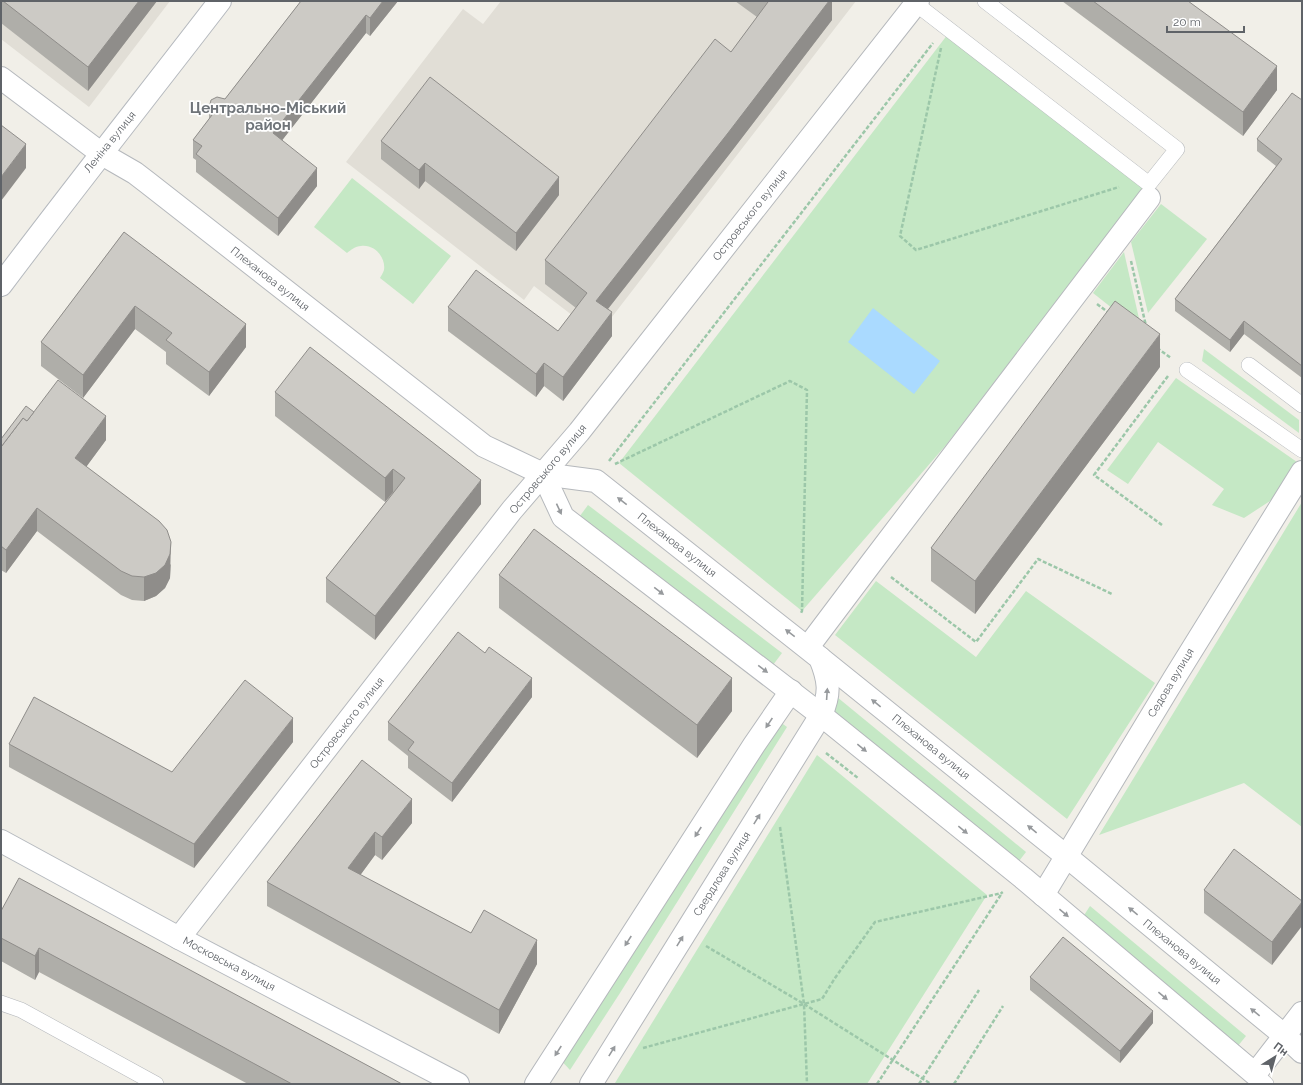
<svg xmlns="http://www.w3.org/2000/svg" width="1303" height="1085" viewBox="0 0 1303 1085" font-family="Raleway,sans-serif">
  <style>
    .education { fill: #e1ded6 }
    .green { fill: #c5e8c5 }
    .water { fill: #aadaff }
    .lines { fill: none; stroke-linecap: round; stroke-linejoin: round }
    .service-casing { stroke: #b5b8bc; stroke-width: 16 }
    .pedestrian-casing { stroke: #b5b8bc; stroke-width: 24 }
    .minor-casing { stroke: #b5b8bc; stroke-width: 24 }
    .tertiary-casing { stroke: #b5b8bc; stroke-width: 24 }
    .secondary-casing { stroke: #b6babf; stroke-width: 24 }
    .path { stroke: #9cc7a9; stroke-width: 2.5; stroke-dasharray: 4 2; stroke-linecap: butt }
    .service { stroke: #fff; stroke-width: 15 }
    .pedestrian { stroke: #fff; stroke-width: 22 }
    .minor { stroke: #fff; stroke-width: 22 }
    .tertiary { stroke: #fff; stroke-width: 22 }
    .secondary { stroke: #fff; stroke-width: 22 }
    .wall { fill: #afaea9 }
    .shaded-wall { fill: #8f8d8a }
    .building { fill: #cccac5; stroke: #8f8d8a }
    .oneway { fill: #979a9d }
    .labels { text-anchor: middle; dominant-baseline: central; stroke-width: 3.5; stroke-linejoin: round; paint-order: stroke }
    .street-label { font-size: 11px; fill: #5f6368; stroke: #fff }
    .district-label { font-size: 15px; font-weight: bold; fill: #70757a; stroke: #fff }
  </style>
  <rect width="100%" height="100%" fill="#f1efe8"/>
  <g class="education">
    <path d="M1,1h169l-81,106 -88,-68z"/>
    <path d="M501,1h355l-258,334 -64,-49 -10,14 -178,-138 117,-153 20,15z"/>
  </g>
  <g class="green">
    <path d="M948,34l197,151 -199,260 -144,166 -183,-148z"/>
    <path d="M352,178l99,78 -38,48 -33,-26c1,-2 3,-5 4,-8 2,-13 -10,-26 -23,-24 -6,0 -10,4 -14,7l-33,-26z"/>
    <path d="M1161,204l46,35 -59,74 -17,-71z"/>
    <path d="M1124,252l16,71 -4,4 -43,-34z"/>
    <path d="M1204,349l95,71v13l-97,-72z"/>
    <path d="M1176,378l121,84 -24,37 -29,19 -32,-13 12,-16 -66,-47 -30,42 -21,-14z"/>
    <path d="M1302,502v325l-58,-44 -145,52z"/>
    <path d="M588,505l194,148 -12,16 -193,-149z"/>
    <path d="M876,581l100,76 50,-66 129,92 -88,136 -232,-184z"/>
    <path d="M837,697l189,155 -10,13 -185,-149z"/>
    <path d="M776,719l11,8 -167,266 -50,77 -12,-13z"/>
    <path d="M817,755l170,140 -120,189 -252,-1z"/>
    <path d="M1090,906l156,130 -13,16 -154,-129z"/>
  </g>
  <path class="water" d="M873,308l67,53 -26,33 -66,-52z"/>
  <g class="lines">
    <g class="service-casing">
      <g id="service">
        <path d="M916,4l233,180 28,-35 -192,-148"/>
        <path d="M1249,365l53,40"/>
        <path d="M1187,370l115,80"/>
        <path d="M1,1003l20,7 135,74"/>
        <path d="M1255,1074l11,10"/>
      </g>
    </g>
    <g class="pedestrian-casing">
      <path id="pedestrian" d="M808,647l64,-85 277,-364"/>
    </g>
    <g class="minor-casing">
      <g id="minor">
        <path d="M820,658l246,198 219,180 17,16"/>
        <path d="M821,715l202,163 232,196 47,-61"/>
        <path d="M1043,895l132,-218 127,-205"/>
      </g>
    </g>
    <g class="tertiary-casing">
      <g id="tertiary">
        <path d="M1,78l101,76 33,19 13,10 336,263 59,28 53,7 224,177c9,22 11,35 1,57l-230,369"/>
        <path d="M543,474l20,43 258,198"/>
        <path d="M179,938l333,-428 67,-78 339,-431"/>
        <path d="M536,1084l218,-339 37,-54"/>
      </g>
    </g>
    <g class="secondary-casing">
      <g id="secondary">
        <path d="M1,285c72,-96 146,-189 219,-284"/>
        <path d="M1,841l178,97 279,146"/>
      </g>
    </g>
    <g class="path">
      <path d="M941,48l-41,188 16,14 203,-63"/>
      <path d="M1131,261l15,65"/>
      <path d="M1097,304l12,9"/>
      <path d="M1157,348l14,10"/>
      <path d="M609,461l324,-418"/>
      <path d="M615,464l175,-83 17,9 -5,221 -1,2"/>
      <path d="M1162,525l-68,-50 74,-99"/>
      <path d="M891,577l85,65 62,-83 74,35"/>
      <path d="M826,753l32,25"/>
      <path d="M780,827l24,177 3,80"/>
      <path d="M706,946l98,58 127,80"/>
      <path d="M643,1048l179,-49 13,-21 40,-56 127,-29"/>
      <path d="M877,1084l125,-191 -1,-1"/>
      <path d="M919,1084l60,-94"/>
      <path d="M954,1084l49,-78"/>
    </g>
    <use href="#service" class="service"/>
    <use href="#pedestrian" class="pedestrian"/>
    <use href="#minor" class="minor"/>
    <use href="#tertiary" class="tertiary"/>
    <use href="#secondary" class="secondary"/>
  </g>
  <g class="wall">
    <path d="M1,1h156l-69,90 -87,-68z"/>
    <path d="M301,1h97l-28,35 -4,-3 -84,107 35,46 -39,50 -82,-64v-12l-3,-2v-18l16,-21v-11l16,-9z"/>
    <path d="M735,1h97v19l-104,136 -120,153 4,27 -49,65 -19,-15 -8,11 -88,-66v-24l110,24 18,-23 -31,-24v-24l186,-208 26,-35z"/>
    <path d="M1062,1h126l89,89 -34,46z"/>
    <path d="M1302,100v278l-58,-44 -14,18 -55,-41v-12l101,-133 -19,-15v-12z"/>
    <path d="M381,141l178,54 -43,56 -91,-70 -6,8 -38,-30z"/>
    <path d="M124,232l122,115 -37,49 -43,-32v-12l-31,-23 -52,69 -42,-32v-24z"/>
    <path d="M1160,367l-185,247 -44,-33v-33z"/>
    <path d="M275,392l206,112 -106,136 -49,-38v-24l67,-85 -8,9 -110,-86z"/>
    <path d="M34,412l72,28 -20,27 85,98 -1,13 -5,10 -9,8 -12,5 -12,-1 -11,-5 -84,-64 -31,42 -5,-3v-131z"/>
    <path d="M499,575l233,136 -35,47 -198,-150z"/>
    <path d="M485,653l47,44 -80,105 -44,-34v-12l-20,-16v-18z"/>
    <path d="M293,742l-99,126 -185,-101v-23l163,28z"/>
    <path d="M362,760l50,63 -30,37 -7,-5 -15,20 111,58 66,31 -38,70 -232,-128v-24z"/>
    <path d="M1204,890l98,11 -30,64 -68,-52z"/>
    <path d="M1,911l401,173h-154l-209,-112 -4,8 -34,-19z"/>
    <path d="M1030,977l123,46 -33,40 -90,-73z"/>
  </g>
  <g class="shaded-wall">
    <path d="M139,1h18l-69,90v-24z"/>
    <path d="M383,1h15l-28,35v-18z"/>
    <path d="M829,1h3v19l-104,136 -132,168v-23z"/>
    <path d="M366,15v18l-93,119v-19z"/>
    <path d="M1277,66v24l-34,46v-24z"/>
    <path d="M26,144v24l-25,33v-24z"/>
    <path d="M425,163v18l-6,8v-19z"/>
    <path d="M317,168v18l-39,50v-18z"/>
    <path d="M559,177v18l-43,56v-18z"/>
    <path d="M135,306v23l-52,69v-23z"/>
    <path d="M612,312v24l-49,65v-24z"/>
    <path d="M1244,321v13l-14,18v-12z"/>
    <path d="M246,324v23l-37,49v-24z"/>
    <path d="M1160,334v33l-185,247v-33z"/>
    <path d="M544,363v23l-8,11v-23z"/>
    <path d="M106,416v24l-31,42v-24z"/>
    <path d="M393,469v23l-8,10v-24z"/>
    <path d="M481,480v24l-106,136v-24z"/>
    <path d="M37,508v23l-31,42v-23z"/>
    <path d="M171,542l-1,36 -5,10 -9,8 -12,5v-24z"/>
    <path d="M532,678v19l-80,105v-19z"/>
    <path d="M732,678v33l-35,47v-33z"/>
    <path d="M293,718v24l-99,126v-24z"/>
    <path d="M412,799v24l-30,37v-23z"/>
    <path d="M375,832v23l-27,37v-24z"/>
    <path d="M1302,902v24l-30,39v-23z"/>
    <path d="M537,940v24l-38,70v-24z"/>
    <path d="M39,948v24l-4,8v-24z"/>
    <path d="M1153,1011v12l-33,40v-12z"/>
  </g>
  <g class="building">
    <path d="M3,1h136l-51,66z"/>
    <path d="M301,1h82l-13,17 -4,-3 -93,118 44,35 -39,50 -82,-64 6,-8 -9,-6 19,-25 -3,-7 2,-8 6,-3 8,2z"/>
    <path d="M766,1h63l-101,132 -132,168 16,11 -49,65 -19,-14 -8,11 -88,-67 28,-37 82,61 29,-38 -42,-33 170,-221 16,13 37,-50z"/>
    <path d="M1093,1h95l89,65 -34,46z"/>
    <path d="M430,77l129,100 -43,56 -91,-70 -6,7 -38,-29z"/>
    <path d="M1292,93l10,7v266l-58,-45 -14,19 -55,-41 107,-140 -25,-20z"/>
    <path d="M1,125l25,19 -25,33z"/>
    <path d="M124,232l122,92 -37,48 -43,-32 6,-7 -37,-27 -52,69 -42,-33z"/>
    <path d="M1115,301l45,33 -185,247 -44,-33z"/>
    <path d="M310,347l171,133 -106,136 -49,-38 79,-100 -12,-9 -8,9 -110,-86z"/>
    <path d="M58,380l48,36 -31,42 84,63 8,9 4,12 -1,12 -5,11 -9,8 -12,4 -12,-1 -11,-5 -84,-63 -31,42 -5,-4v-99l22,-29 4,3z"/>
    <path d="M26,406l8,6 -7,9 -4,-3 -22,29v-8z"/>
    <path d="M534,529l198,149 -35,47 -198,-150z"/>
    <path d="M458,632l27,21 4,-6 43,31 -80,105 -44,-33 6,-8 -26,-20z"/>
    <path d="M245,680l48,38 -99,126 -185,-100 25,-47 138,75z"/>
    <path d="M362,760l50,39 -30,38 -7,-5 -27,36 123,65 13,-23 53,30 -38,70 -232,-128z"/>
    <path d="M1234,849l68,52v1l-30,40 -68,-52z"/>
    <path d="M19,878l383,206h-110l-253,-136 -4,8 -34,-18v-27z"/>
    <path d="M1063,937l90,74 -33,40 -90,-74z"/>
  </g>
  <defs><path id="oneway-solid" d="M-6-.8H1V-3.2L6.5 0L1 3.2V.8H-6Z"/></defs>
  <g class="oneway">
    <use href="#oneway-solid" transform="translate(622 501) rotate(-142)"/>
    <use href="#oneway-solid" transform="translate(559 509) rotate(65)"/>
    <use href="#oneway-solid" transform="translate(659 591) rotate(37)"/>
    <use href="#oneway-solid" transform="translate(790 633) rotate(-142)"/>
    <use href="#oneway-solid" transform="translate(763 669) rotate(37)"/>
    <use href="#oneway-solid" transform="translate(827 694) rotate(-86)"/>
    <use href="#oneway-solid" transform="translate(876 703) rotate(-141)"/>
    <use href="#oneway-solid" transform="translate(769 723) rotate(124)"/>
    <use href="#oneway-solid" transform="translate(862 748) rotate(39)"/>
    <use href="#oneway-solid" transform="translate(757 819) rotate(-58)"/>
    <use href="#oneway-solid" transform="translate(1032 829) rotate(-141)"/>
    <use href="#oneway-solid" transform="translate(963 830) rotate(39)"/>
    <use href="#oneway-solid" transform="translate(698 832) rotate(123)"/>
    <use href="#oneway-solid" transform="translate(1133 911) rotate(-141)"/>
    <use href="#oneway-solid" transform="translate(1064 913) rotate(40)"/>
    <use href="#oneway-solid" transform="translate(628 941) rotate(123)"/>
    <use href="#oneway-solid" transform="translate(680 941) rotate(-58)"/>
    <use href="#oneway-solid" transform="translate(1163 996) rotate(40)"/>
    <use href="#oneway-solid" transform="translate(1255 1012) rotate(-141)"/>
    <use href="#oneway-solid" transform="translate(558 1051) rotate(123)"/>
    <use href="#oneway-solid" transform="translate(612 1051) rotate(-58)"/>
  </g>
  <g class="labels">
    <g class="street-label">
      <text transform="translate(110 142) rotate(-51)">Леніна вулиця</text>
      <text transform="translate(750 215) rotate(-52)">Островського вулиця</text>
      <text transform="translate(270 279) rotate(38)">Плеханова вулиця</text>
      <text transform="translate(548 469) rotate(-50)">Островського вулиця</text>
      <text transform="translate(677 545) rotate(38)">Плеханова вулиця</text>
      <text transform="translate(1171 683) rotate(-59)">Седова вулиця</text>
      <text transform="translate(347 723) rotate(-52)">Островського вулиця</text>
      <text transform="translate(931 747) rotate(39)">Плеханова вулиця</text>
      <text transform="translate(722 874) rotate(-58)">Свердлова вулиця</text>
      <text transform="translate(1182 952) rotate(39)">Плеханова вулиця</text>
      <text transform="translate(229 964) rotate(28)">Московська вулиця</text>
    </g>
    <g class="district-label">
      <text x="268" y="108">Центрально-Міський<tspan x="268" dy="17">район</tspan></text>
    </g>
  </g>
  <rect width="1303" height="1085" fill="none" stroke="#5f6368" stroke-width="4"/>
  <g transform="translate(1275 1057) rotate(37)" stroke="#ffffff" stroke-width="3" paint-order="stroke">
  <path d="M0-3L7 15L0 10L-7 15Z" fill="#5f6368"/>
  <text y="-6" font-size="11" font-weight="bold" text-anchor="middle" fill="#5f6368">Пн</text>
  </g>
  <path d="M1167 26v6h77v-6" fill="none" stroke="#5f6368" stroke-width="2"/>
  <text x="1173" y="26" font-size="12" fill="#5f6368" stroke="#ffffff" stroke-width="3" paint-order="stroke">20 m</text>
</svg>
